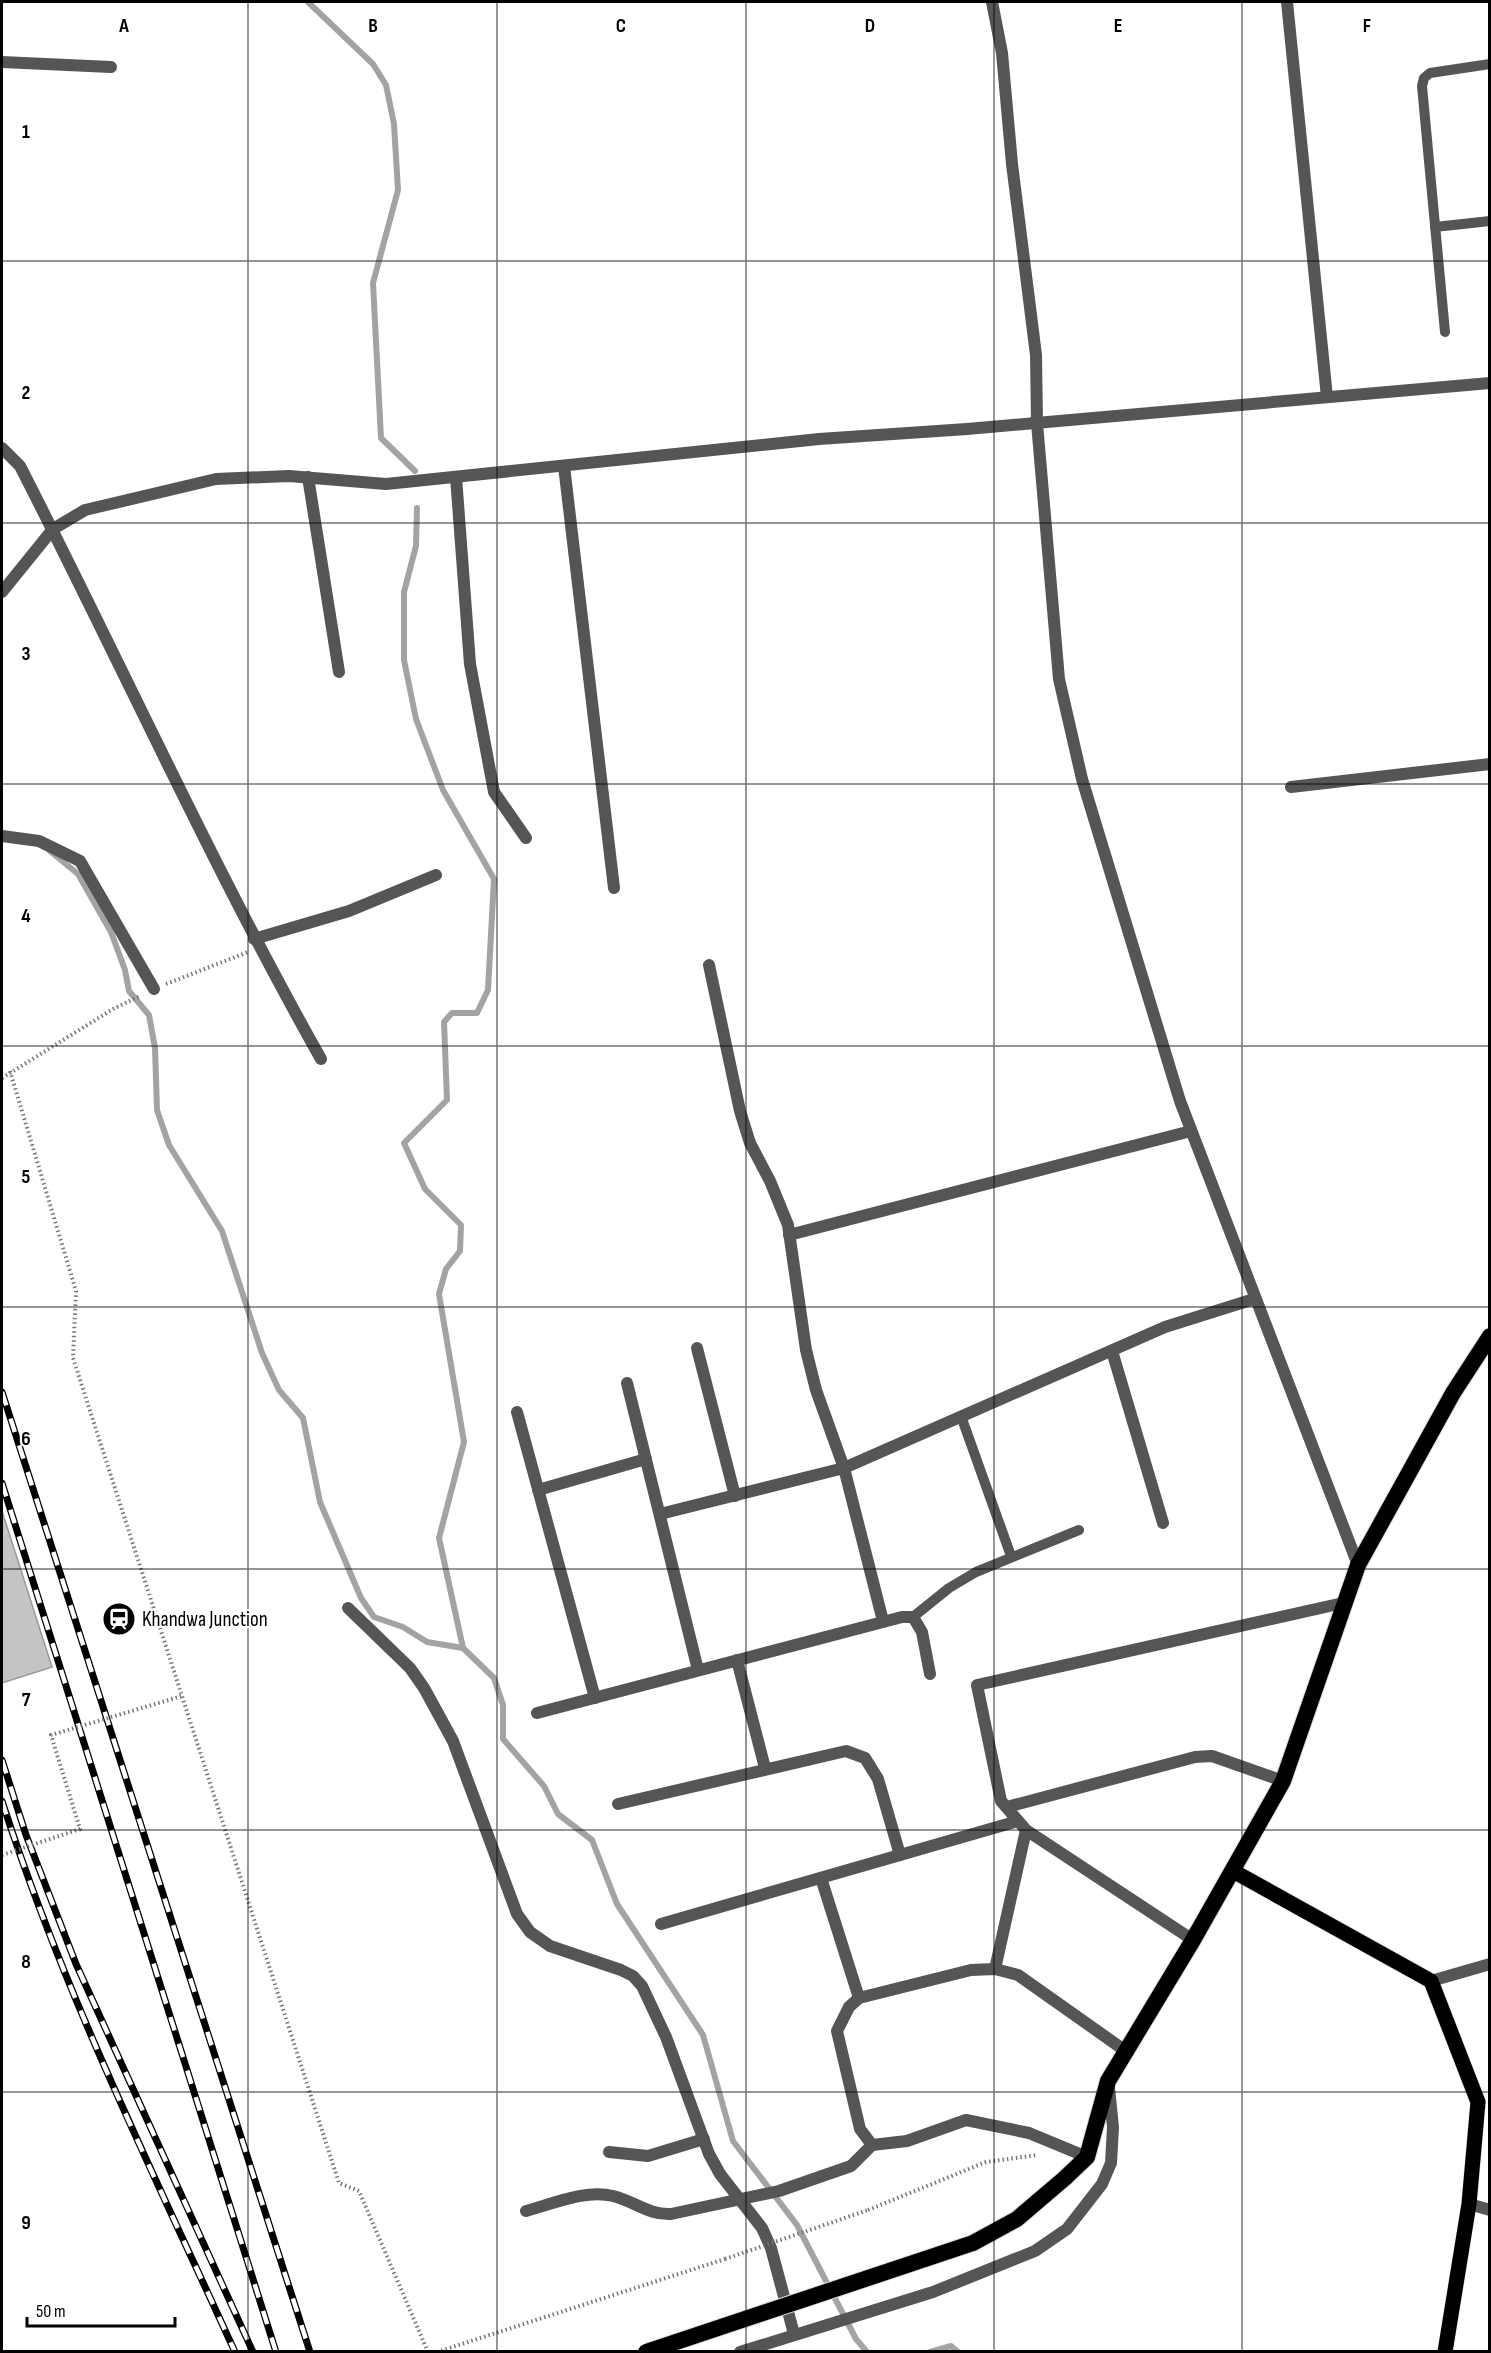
<svg xmlns="http://www.w3.org/2000/svg" width="1491" height="2353" viewBox="0 0 1491 2353" font-family="'Sofia Sans Condensed',sans-serif">
  <style>
    .lines { fill: none; stroke-linecap: round; stroke-linejoin: round }
    .stream { stroke: #a3a3a3; stroke-width: 6 }
    .building { fill: #c4c4c4; stroke: #999; stroke-width: 1.5 }
    .primary-casing { stroke: #dbdbdb; stroke-width: 16 }
    .trunk-casing { stroke: #dbdbdb; stroke-width: 18 }
    .path { stroke: #777; stroke-width: 4; stroke-dasharray: 1.5 3; stroke-linecap: butt }
    .service { stroke: #555; stroke-width: 10 }
    .minor { stroke: #555; stroke-width: 12 }
    .tertiary { stroke: #555; stroke-width: 12 }
    .primary { stroke: #000; stroke-width: 15 }
    .trunk { stroke: #000; stroke-width: 16 }
    .rail-casing { stroke: #000; stroke-width: 7 }
    .rail { stroke: #fff; stroke-width: 4.5; stroke-dasharray: 14; stroke-linecap: butt }
    .trunk-bridge-casing { stroke: #dbdbdb; stroke-width: 18; stroke-linecap: butt }
    .path-bridge { stroke: #777; stroke-width: 4; stroke-dasharray: 1.5 3; stroke-linecap: butt }
    .trunk-bridge { stroke: #000; stroke-width: 16 }
    .grid { fill: none; stroke: #000; stroke-width: 1.5; stroke-opacity: 0.55 }
    .labels { text-anchor: middle; dominant-baseline: central; stroke-width: 4.5; stroke-linejoin: round; paint-order: stroke }
    .poi-label { font-size: 21px; fill: #000; stroke: #fff; text-anchor: start }
    .grid-label { font-size: 20px; text-anchor: middle; font-weight: bold; fill: #000; stroke: #fff; stroke-width: 4.5; stroke-linejoin: round; paint-order: stroke }
  </style>
  <rect width="100%" height="100%" fill="#fff"/>
  <g class="lines">
    <g class="stream">
      <path d="M308,2l65,62 13,21 8,39 4,66 -25,93 8,155 34,33"/>
      <path d="M417,508l-1,38 -12,46v68l12,59 27,71 51,89 -6,111 -11,23h-25l-8,9 3,78 -43,43 21,46 36,36 -1,26 -14,18 -7,25 25,148 -25,96 24,110 31,30 9,27v34l41,47 14,28 34,26 25,64 86,131 30,106 64,84 59,114 11,13"/>
      <path d="M50,851l28,23 33,58 14,38 4,21 20,24 6,33 2,62 12,35 53,86 40,122 17,37 24,28 17,84 41,96 13,19 29,10 24,15 36,6"/>
      <path d="M930,2352l21,-6 7,6"/>
    </g>
  </g>
  <path class="building" d="M2,1511l50,156 -50,16z"/>
  <g class="lines">
    <g class="primary-casing">
      <path id="primary" d="M1233,1871l198,110 47,121 -9,102 -24,148"/>
    </g>
    <g class="trunk-casing">
      <path id="trunk" d="M1065,2178l22,-21 21,-76 85,-141 90,-159 75,-216 95,-172 37,-57"/>
    </g>
    <g class="path">
      <path d="M166,984l82,-32"/>
      <path d="M10,1071l66,220 -3,67 266,825 20,8 69,161"/>
      <path d="M2,1078l111,-69 27,-13"/>
      <path d="M868,2210l118,-48 51,-7"/>
      <path d="M437,2352l288,-93"/>
    </g>
    <g class="service">
      <path d="M1435,227l55,-6"/>
      <path d="M1445,332l-23,-246 2,-8 6,-5 60,-9"/>
      <path d="M961,1416l50,140"/>
      <path d="M913,1617l36,-29 27,-16 103,-42"/>
    </g>
    <g class="minor">
      <path d="M992,2l10,51 10,111 24,191 1,68 22,256 23,100 98,322 178,464"/>
      <path d="M1287,2l40,395"/>
      <path d="M2,62l109,5"/>
      <path d="M2,448l18,18c101,197 192,400 301,593"/>
      <path d="M564,466l50,422"/>
      <path d="M308,477l31,195"/>
      <path d="M456,477l14,187 24,128 32,46"/>
      <path d="M2,592l51,-63 32,-19 131,-31 73,-3 97,8 433,-45 148,-10 523,-46"/>
      <path d="M1291,787l199,-23"/>
      <path d="M2,836l37,5 41,20 74,128"/>
      <path d="M254,939l95,-28 87,-36"/>
      <path d="M709,965l31,146 10,32 20,38 18,44 18,125 10,40 28,78 39,153"/>
      <path d="M789,1235l402,-104"/>
      <path d="M697,1348l38,148"/>
      <path d="M1112,1351l51,172"/>
      <path d="M627,1383l71,287"/>
      <path d="M517,1412l78,286"/>
      <path d="M538,1490l108,-31"/>
      <path d="M660,1514l184,-46 321,-141 89,-28"/>
      <path d="M348,1608l62,60 14,20 29,53 64,173 13,18 20,14 71,24 12,6 9,10 24,51 43,117 11,20 42,54 9,20 23,86"/>
      <path d="M737,1660l28,108"/>
      <path d="M537,1713l365,-96h11l9,15 8,42"/>
      <path d="M618,1804l228,-53 19,7 13,21 22,76"/>
      <path d="M1007,1807l188,-50 17,-1 71,25"/>
      <path d="M821,1878l38,120"/>
      <path d="M661,1924l357,-103"/>
      <path d="M1193,1940l-167,-110 -25,-29 -24,-116 366,-82"/>
      <path d="M995,1969l31,-139"/>
      <path d="M1431,1981l59,-17"/>
      <path d="M609,2152l39,4 56,-17"/>
      <path d="M1087,2157l-58,-24 -63,-13 -59,21 -35,4 -12,-16 -23,-98 12,-24 10,-9 112,-28 24,-1 23,6 109,77"/>
      <path d="M1469,2204l21,6"/>
      <path d="M526,2211c26,-7 60,-22 87,-15 21,5 35,19 58,18l108,-23 72,-25 21,-21"/>
    </g>
    <path class="tertiary" d="M740,2352l193,-60 102,-41 32,-22 35,-45 9,-21 2,-36 -4,-39"/>
    <use href="#primary" class="primary"/>
    <use href="#trunk" class="trunk"/>
    <g class="rail-casing">
      <g id="rail">
        <path d="M2,1392l308,960"/>
        <path d="M2,1483l274,869"/>
        <path d="M2,1760l24,75 50,129 177,388"/>
        <path d="M2,1801c61,190 150,369 233,551"/>
      </g>
    </g>
    <use href="#rail" class="rail"/>
    <g class="trunk-bridge-casing">
      <path id="trunk-bridge" d="M646,2352l327,-109 44,-24 48,-41"/>
    </g>
    <g class="path-bridge">
      <path d="M2,1855l78,-26 -29,-94 131,-39"/>
      <path d="M725,2259l143,-49"/>
    </g>
    <use href="#trunk-bridge" class="trunk-bridge"/>
  </g>
  <path class="grid" d="M248,2v2350M497,2v2350M746,2v2350M994,2v2350M1242,2v2350M2,261h1488M2,523h1488M2,784h1488M2,1046h1488M2,1307h1488M2,1569h1488M2,1830h1488M2,2092h1488"/>
  <defs>
    <g id="station-disc" transform="scale(1.725)"><circle r="9.5" fill="#000" stroke="#fff"/><path d="M-3-6H3Q5-6 5-4V2Q5 4 3 4L4.5 6H3L1.5 4h-3L-3 6H-4.5L-3 4Q-5 4-5 2V-4Q-5-6-3-6ZM-3.5-4v3h7v-3ZM-3.5 1v1.5H-2V1ZM2 1v1.5H3.5V1Z" fill="#fff"/></g>
  </defs>
  <g fill-rule="evenodd">
    <use href="#station-disc" x="119" y="1619"/>
  </g>
  <g class="labels">
    <g class="poi-label">
      <text x="142" y="1619">Khandwa Junction</text>
    </g>
  </g>
  <g class="grid-label">
    <text x="124" y="32">A</text>
    <text x="373" y="32">B</text>
    <text x="621" y="32">C</text>
    <text x="870" y="32">D</text>
    <text x="1118" y="32">E</text>
    <text x="1367" y="32">F</text>
    <text x="26" y="138">1</text>
    <text x="26" y="399">2</text>
    <text x="26" y="660">3</text>
    <text x="26" y="922">4</text>
    <text x="26" y="1183">5</text>
    <text x="26" y="1445">6</text>
    <text x="26" y="1706">7</text>
    <text x="26" y="1968">8</text>
    <text x="26" y="2229">9</text>
  </g>
  <rect width="1491" height="2353" fill="none" stroke="#000000" stroke-width="6"/>
  <path d="M27 2317v9h148v-9" fill="none" stroke="#000000" stroke-width="3"/>
  <text x="36" y="2317" font-size="18" fill="#000000" stroke="#ffffff" stroke-width="4.5" paint-order="stroke">50 m</text>
</svg>
